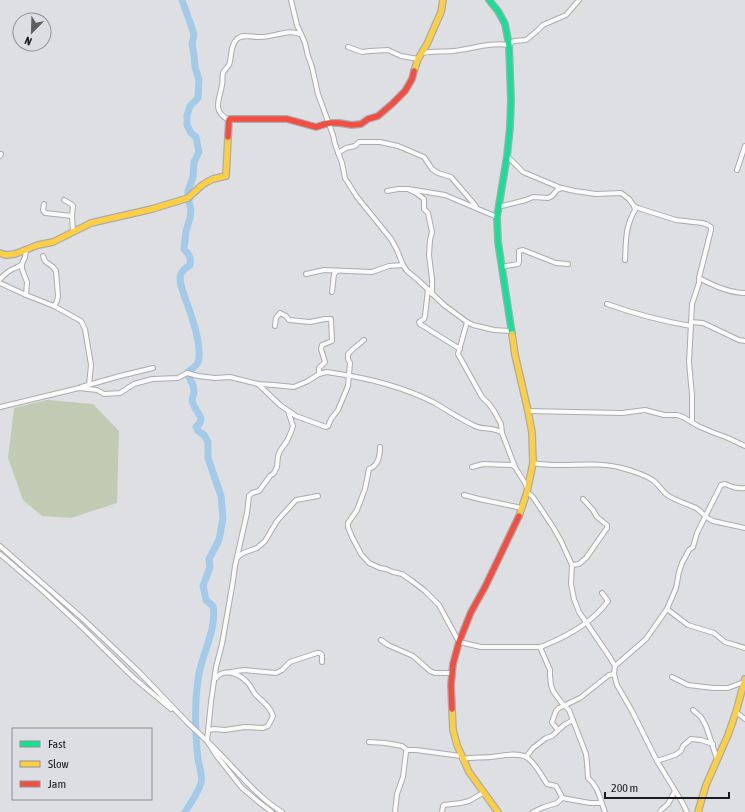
<svg xmlns="http://www.w3.org/2000/svg" width="745" height="812" viewBox="0 0 745 812" font-family="'Asap Condensed',sans-serif">
  <style>
    .green { fill: #c1cbb4 }
    .lines { fill: none; stroke-linecap: round; stroke-linejoin: round }
    .river { stroke: #a4caea; stroke-width: 7 }
    .street-casing { stroke: #ababae; stroke-width: 6 }
    .fast-casing { stroke: #ababae; stroke-width: 8 }
    .slow-casing { stroke: #ababae; stroke-width: 8 }
    .jam-casing { stroke: #ababae; stroke-width: 8 }
    .street { stroke: #fafafb; stroke-width: 4 }
    .fast { stroke: #16e098; stroke-width: 5.5 }
    .slow { stroke: #ffcf43; stroke-width: 5.5 }
    .jam { stroke: #f24e42; stroke-width: 5.5 }
  </style>
  <rect width="100%" height="100%" fill="#dedfe2"/>
  <path class="green" d="M47,400l46,4 26,27 -2,72 -46,15 -29,-2 -19,-16 -15,-42 6,-50z"/>
  <g class="lines">
    <path class="river" d="M182,0l9,25 3,10 -2,9 2,11 1,12 4,13 -1,18 -8,8 -3,9v10l4,8 5,4 3,15 -5,10 -1,15 -5,14v7l3,12 -1,8 -4,13 -2,18c5,5 7,8 6,16 -3,2 -7,5 -9,9 -3,7 2,17 4,24 6,15 18,50 13,64 -1,4 -8,8 -11,11l6,12 1,7 -2,8 2,6 7,12 -1,5 -4,4 2,4 6,4 4,7v16l13,38 2,22 -4,22 -10,19 1,8 -7,19 3,14 7,6c4,23 -10,45 -14,68 -5,27 -4,57 -1,85 1,6 5,18 3,24 -3,10 -10,20 -16,29"/>
    <g class="street-casing">
      <g id="street">
        <path d="M291,0l6,25 8,18 3,13 4,11 6,27 15,41 2,9 7,19 3,15 12,19 34,42 6,11 6,15 4,6 11,9 26,25 23,17 6,3 21,5 16,1"/>
        <path d="M348,47l14,5 8,-1 18,-1 13,6 17,3"/>
        <path d="M422,53c10,-2 21,-1 31,-2 19,-2 37,-9 56,-6l5,-4 12,-1 11,-9 6,-6 23,-10 13,-15"/>
        <path d="M229,120c-18,-9 -9,-21 -7,-35 1,-4 0,-9 1,-12 1,-3 4,-5 6,-8 3,-8 1,-20 8,-26 6,-6 17,-1 24,-2 14,0 25,-8 39,-3"/>
        <path d="M338,153l8,-5 9,-2 4,-4h21l18,4 26,11 8,12 6,4 13,4 24,28 1,2"/>
        <path d="M0,156l1,-2"/>
        <path d="M507,156l16,16 38,16"/>
        <path d="M737,170l8,-24"/>
        <path d="M408,189l8,4 8,6v10l4,4 4,19 -2,8 -1,15 3,24v15"/>
        <path d="M387,191l11,-2h10l37,6 52,22"/>
        <path d="M64,200l7,4 2,2 -1,10 1,16"/>
        <path d="M44,204l-1,6 2,3 27,3"/>
        <path d="M498,207l28,-7 7,-3 15,1 4,-2 5,-6 5,-2 13,3 21,3 25,-1 8,6 5,7 4,2 38,12 26,3 4,1 5,3v3l-12,48v5l-7,21 -3,58 3,33v27"/>
        <path d="M43,256l2,5 8,6 3,4 2,25 -1,5 -3,5"/>
        <path d="M625,260c1,-19 0,-33 10,-50l-1,-4"/>
        <path d="M502,268l4,-2 12,-2 1,-2v-11l4,-1 33,13 12,1"/>
        <path d="M306,274l18,-4 48,2 17,-6 14,-1"/>
        <path d="M699,278c13,7 32,15 46,15"/>
        <path d="M0,279c4,-4 8,-8 13,-10 4,-2 6,-2 9,-5"/>
        <path d="M0,283l26,12 28,11 27,15 4,8 6,36 -2,20"/>
        <path d="M428,289l-3,27 -1,3 -5,3 1,2 40,25"/>
        <path d="M332,292l2,-18 3,-3"/>
        <path d="M26,295l1,-13 -5,-13v-5l3,-7 1,-7"/>
        <path d="M607,304c28,10 55,17 84,22"/>
        <path d="M467,322l-9,32 24,43 7,7 5,7 7,13 1,9 13,34 10,16 2,5"/>
        <path d="M691,322l12,1 36,17 6,1"/>
        <path d="M275,326l1,-8 4,-5 6,3 3,4 21,2 15,-3h6l1,22 -10,4 -1,4 4,13 -6,6v6"/>
        <path d="M258,384l22,21 16,11 30,11 2,-1 3,-7 7,-9 10,-24 2,-23 -2,-4v-5l5,-5 11,-9"/>
        <path d="M81,387l39,-11 33,-8"/>
        <path d="M0,407l79,-19 18,2 7,4 16,-1 14,-9 18,-5 26,-1 9,-5 11,3 17,2 15,-1 28,7 16,1 20,2 14,-6 11,-7 8,-2 6,1c35,5 68,13 100,29 14,8 27,17 42,24 8,4 20,1 27,7"/>
        <path d="M528,411l94,2 23,-3 19,5h13l6,2 15,9 14,6 16,6 17,8"/>
        <path d="M380,447c0,9 -2,19 -11,22l-4,20 -8,21 -9,13v4l4,10 9,17 8,9 11,5 6,1 7,3 9,2 10,7 13,10 14,14 20,37 22,5h59l3,-1c25,-10 50,-24 65,-45l-6,-8"/>
        <path d="M533,463c29,6 60,-3 89,5 8,2 27,8 33,14 4,4 7,8 11,12 9,7 20,9 30,14 6,4 10,10 17,13l32,7"/>
        <path d="M472,467l11,-3 29,1 3,2"/>
        <path d="M527,492l6,5 20,30 8,14 11,24 -1,19 3,15 5,13 30,44 6,10 -1,8 3,11 15,26 25,50 25,41 5,10"/>
        <path d="M464,495l15,4 43,9"/>
        <path d="M0,546l82,72 56,53 50,52 19,18 9,14 26,33 18,15 12,9"/>
        <path d="M0,554l41,35 41,38 52,51 37,31"/>
        <path d="M238,557l5,-4 14,-5 8,-7 12,-20 19,-21 22,-4"/>
        <path d="M572,565l7,-1 7,-6 21,-30v-3l-10,-8 -4,-7 -10,-11"/>
        <path d="M667,609l21,16 26,8 11,9 20,6"/>
        <path d="M381,640l7,5 25,11 17,15 5,2h17"/>
        <path d="M540,647l10,23v6l1,9 2,6 8,11 8,8 17,44 1,9 1,15c11,9 12,22 17,34"/>
        <path d="M615,666l31,-27 21,-30 9,-21 3,-16 3,-9 7,-13 4,-3 4,-14 24,-48 4,-1c7,3 12,5 20,4"/>
        <path d="M231,672l13,-2 32,3 6,-3 8,-8 27,-9h3l2,2v7"/>
        <path d="M672,677l16,8 25,3h15l16,-6"/>
        <path d="M693,710l8,7 5,9 11,33"/>
        <path d="M736,712l9,7"/>
        <path d="M209,730l5,-1 11,1 20,-3 18,1 5,-2 5,-10c-3,-10 -11,-15 -18,-22 -3,-4 -5,-10 -9,-13 -8,-8 -23,-13 -30,-3"/>
        <path d="M558,730l-5,-6 -1,-2 4,-11 3,-3 21,-10 29,-23 5,-1"/>
        <path d="M369,742l16,1 17,3 5,4"/>
        <path d="M526,757l7,-9 13,-10 6,-2 12,-11 9,-5"/>
        <path d="M462,759c10,-2 19,-1 29,-2 9,-1 26,-5 35,0 8,4 16,19 21,27l9,2 5,9 1,3 -5,5 -13,4 -11,5"/>
        <path d="M657,761l18,-6 6,-4 2,-5 8,-7 10,1 12,4"/>
        <path d="M562,798l28,5h11"/>
        <path d="M282,812c-27,-16 -51,-49 -75,-71l4,-39 5,-35 6,-23 11,-63 2,-15 12,-53 2,-17 3,-3 7,-2 11,-15 4,-3 3,-6 1,-11 2,-5 7,-10 4,-9 2,-6 -5,-15"/>
        <path d="M395,812l2,-18 6,-17 3,-25 1,-2h9l45,6"/>
        <path d="M442,812l1,-6 1,-1 17,-2 8,-2 14,-8"/>
        <path d="M660,812l1,-2 7,-6 7,-13"/>
      </g>
    </g>
    <g class="fast-casing">
      <path id="fast" d="M489,0l9,11 7,13 4,21 2,55 -1,27 -3,29 -10,61 1,25 14,92"/>
    </g>
    <g class="slow-casing">
      <g id="slow">
        <path d="M414,71l4,-12 9,-15 14,-32 2,-12"/>
        <path d="M0,253l6,2 9,-1 23,-9 15,-3 38,-19 61,-14 36,-11 13,-12 6,-4 6,-3 13,-3 2,-39"/>
        <path d="M512,334l3,21 13,56 4,22 1,30 -6,29 -8,24"/>
        <path d="M452,709l1,21 4,15 12,27 29,40"/>
        <path d="M698,812l8,-27 22,-50 8,-23 9,-33"/>
      </g>
    </g>
    <g class="jam-casing">
      <g id="jam">
        <path d="M228,137l1,-17 1,-1h57l29,8 13,-4h10l13,2 9,-1 7,-5 10,-3 14,-12 13,-13 7,-12 2,-8"/>
        <path d="M452,709l-1,-24 2,-21 6,-22 12,-30 14,-25 34,-71"/>
      </g>
    </g>
    <use href="#street" class="street"/>
    <use href="#fast" class="fast"/>
    <use href="#slow" class="slow"/>
    <use href="#jam" class="jam"/>
  </g>
  <rect x="12" y="728" width="140" height="72" fill="#dddee3" stroke="#8f9093"/>
  <rect x="20" y="741" width="20" height="6" fill="#16e098" stroke="#8f9093"/>
  <text x="48" y="748" font-size="12" fill="#1a1a1c">Fast</text>
  <rect x="20" y="761" width="20" height="6" fill="#ffcf43" stroke="#8f9093"/>
  <text x="48" y="768" font-size="12" fill="#1a1a1c">Slow</text>
  <rect x="20" y="781" width="20" height="6" fill="#f24e42" stroke="#8f9093"/>
  <text x="48" y="788" font-size="12" fill="#1a1a1c">Jam</text>
  <g transform="translate(32 32) rotate(203)"><circle r="19" fill="#dddee3" stroke="#8f9093"/>
  <path d="M0-3L7 15L0 10L-7 15Z" fill="#5f5f61"/>
  <text y="-6" font-size="11" font-weight="bold" text-anchor="middle" fill="#1a1a1c">N</text>
  </g>
  <path d="M605 792v6h124v-6" fill="none" stroke="#1a1a1c" stroke-width="2"/>
  <text x="611" y="792" font-size="12" fill="#1a1a1c" stroke="#dddee3" stroke-width="3" paint-order="stroke">200 m</text>
</svg>
